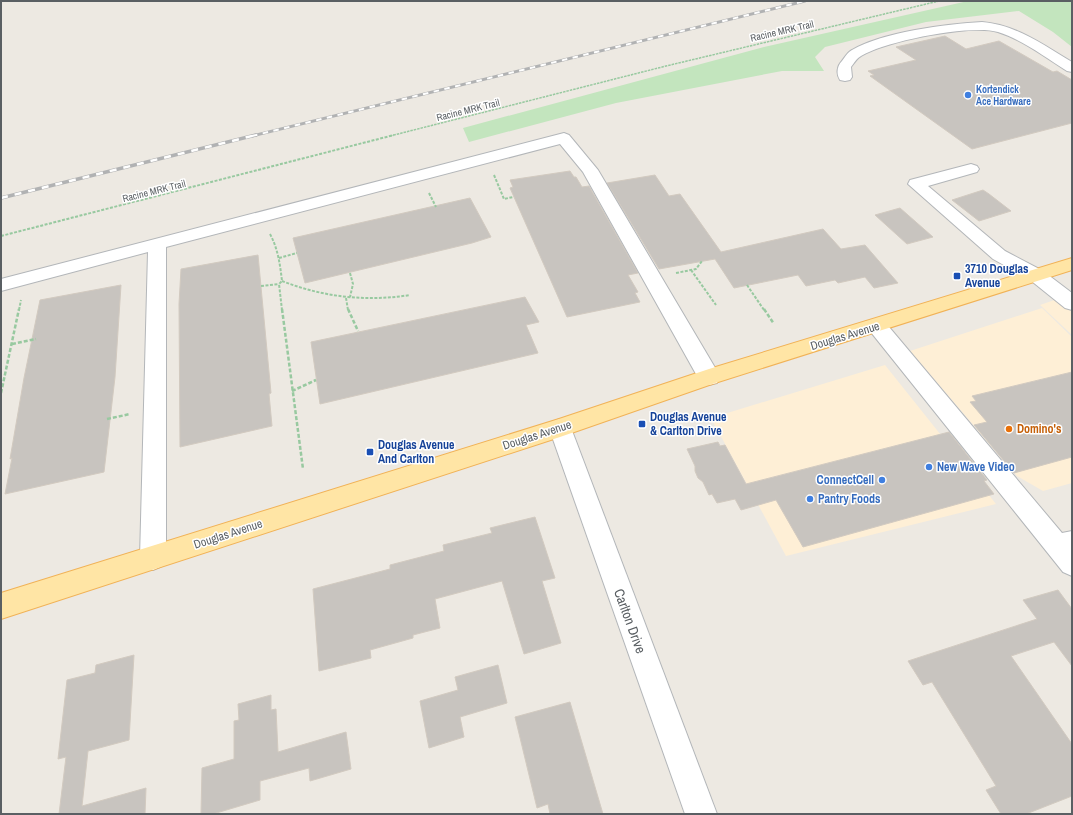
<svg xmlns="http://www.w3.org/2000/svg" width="1073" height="815" viewBox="0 0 1073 815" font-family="'Archivo Narrow',sans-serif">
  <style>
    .commercial { fill: #feefd6 }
    .green { fill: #c3e5be }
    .building { fill: #c8c4bf; stroke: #d2cac0 }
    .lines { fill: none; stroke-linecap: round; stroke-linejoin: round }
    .minor-casing { stroke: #b3b6b9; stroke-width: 2 }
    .major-casing { stroke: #f1b257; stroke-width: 2 }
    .path-far2 { stroke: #98c9a0; stroke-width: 1.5; stroke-dasharray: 2.5 1; stroke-linecap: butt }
    .path-far1 { stroke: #98c9a0; stroke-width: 2; stroke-dasharray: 3 1.5; stroke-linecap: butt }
    .path { stroke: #98c9a0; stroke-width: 2.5; stroke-dasharray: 4 2; stroke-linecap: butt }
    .minor { fill: #fff; fill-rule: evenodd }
    .major { fill: #ffe5a5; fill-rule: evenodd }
    .rail-far1-casing { stroke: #b1b2b3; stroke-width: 3 }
    .rail-casing { stroke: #b1b2b3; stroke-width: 3.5 }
    .rail-far1 { stroke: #fff; stroke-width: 2; stroke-dasharray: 5.5; stroke-linecap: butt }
    .rail { stroke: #fff; stroke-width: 2.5; stroke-dasharray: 7; stroke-linecap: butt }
    .shop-dot { fill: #3f7fe0; stroke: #fff; stroke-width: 1.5 }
    .transit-dot { fill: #1a4fb4; stroke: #fff; stroke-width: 1.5 }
    .food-dot { fill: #e8710a; stroke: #fff; stroke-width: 1.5 }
    .labels { text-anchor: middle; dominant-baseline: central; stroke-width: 3; stroke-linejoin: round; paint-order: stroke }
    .far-street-label { font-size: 10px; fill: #5a5f63; stroke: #fff }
    .far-shop-label { font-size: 10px; font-weight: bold; fill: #366cbe; stroke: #fff; text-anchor: start }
    .transit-label { font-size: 12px; font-weight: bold; fill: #164399; stroke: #fff; text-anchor: start }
    .street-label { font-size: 12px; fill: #5a5f63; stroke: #fff }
    .food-label { font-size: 12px; font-weight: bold; fill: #c56008; stroke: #fff; text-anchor: start }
    .shop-label { font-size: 12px; font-weight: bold; fill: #366cbe; stroke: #fff; text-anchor: start }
    .near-street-label { font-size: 14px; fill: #5a5f63; stroke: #fff }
  </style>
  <rect width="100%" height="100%" fill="#ede9e2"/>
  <g class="commercial">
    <path d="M1072,294v41l-32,-30z"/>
    <path d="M1042,308l30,29v146l-29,8 -26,-15 -107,-125z"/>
    <path d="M885,365l111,139 -210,52 -75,-138z"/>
  </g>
  <path class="green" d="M968,1h104v46l-19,-15 -34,-21 -93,11 -101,25 -10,10 9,14h-42l-166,32 -147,39 -6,-14 301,-81z"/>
  <g class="building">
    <path d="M945,36l21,13 33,-8 54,31 4,-1 15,9v43l-100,26 -102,-73 4,-1 -6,-4 48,-11 -20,-13z"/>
    <path d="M570,171l4,6h2l6,10 7,-1 49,87 -10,2 10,17 -3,1 5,9 -73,15 -57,-129 3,-1 -3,-7z"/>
    <path d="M655,175l14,21 11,-2 41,58 102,-23 18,20 24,-4 33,38 -24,5 -9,-11 -27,6 -3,-3 -29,6 -8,-11 -64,13 -19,-29 -56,10 -52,-86z"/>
    <path d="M983,190l6,4 22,17 -32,10 -27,-21z"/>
    <path d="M470,198l21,39 -19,6 -167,40 -12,-45z"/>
    <path d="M900,208l33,29 -26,7 -32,-29z"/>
    <path d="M258,255l13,138 -2,1 3,32 -92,21 -1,-143 2,-35z"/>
    <path d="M121,285l-6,92 -11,95 -99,22 7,-36 -2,1 14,-81 16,-78z"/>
    <path d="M525,297l14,25 -13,3 12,28 -218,51 -9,-62z"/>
    <path d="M1072,372v85l-58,16 -40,-48 13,-3 -17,-20 6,-1 -4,-5z"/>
    <path d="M949,432l38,48 -3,1 10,13 -191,53 -27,-47 -35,10 -6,-11 -18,4 -5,-9 -3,1 -6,-13 -5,-4 -3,-7v-5l-8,-17 31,-7 2,4 5,-1 21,39z"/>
    <path d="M535,517l20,61 -13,3 19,62 -37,11 -22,-73 -67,18 5,29 -27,7v3l-43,12 1,8 -52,13 -6,-82 77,-20v-4l54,-14 -1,-6 49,-12 -2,-5z"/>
    <path d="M1058,590l14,19v57l-18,-24 -43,14 61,88v52l-46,18h-25l-15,-24 10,-4 -64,-104 -9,3 -15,-24 129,-42 -14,-19z"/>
    <path d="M134,655l-5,85 -41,11 -6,55 64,-18 -1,26h-86l7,-57 -8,2 9,-79 28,-7 1,-8z"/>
    <path d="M498,665l9,38 -47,14 4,20 -35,11 -9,-47 38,-11 -3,-13z"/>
    <path d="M271,695v15l5,-1 2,43 68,-20 5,37 -41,12 -1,-13 -49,13v19l-47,14h-12l1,-46 32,-9v-38l5,-1 -1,-16z"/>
    <path d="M570,702l33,112h-53l-2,-10 -11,4 -22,-91z"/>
  </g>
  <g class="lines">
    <g class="minor-casing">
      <g id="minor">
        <path d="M982,22c35,3 61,23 90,40v10l-5,-1c-22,-14 -44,-31 -69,-39 -26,-8 -113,9 -137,24 -4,2 -7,7 -10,11l1,10 -2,3 -5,1 -5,-1c-4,-6 -3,-14 2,-19 3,-4 6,-9 10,-11 31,-18 94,-26 130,-28z"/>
        <path d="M564,133l5,2 29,35 119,201 3,6 -3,6 -8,2 -8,-2 -118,-211 -23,-28 -394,103v311l-4,8 -9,4 -9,-4 -4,-8 8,-306 -147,39v-12z"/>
        <path d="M971,164l6,2 2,3 -2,3 -49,14 77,65 38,20 29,22v17l-7,-2 -36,-29 -36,-20 -85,-75 2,-4z"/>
        <path d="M877,319l7,2 178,212 10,-2v45l-9,-4 -193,-241 -3,-5 3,-5z"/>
        <path d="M560,419l8,3 3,6 146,386h-32l-136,-386 3,-6z"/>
      </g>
    </g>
    <g class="major-casing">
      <path id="major" d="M1072,258v12l-357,113 -155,54 -559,182v-26l558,-174 150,-50z"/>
    </g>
    <path class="path-far2" d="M390,136l276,-70 273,-65"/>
    <g class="path-far1">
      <path d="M494,175l10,24 9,-2"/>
      <path d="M429,193l7,14"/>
      <path d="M270,234c8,15 10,30 12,47l-3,3 3,26"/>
      <path d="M1,236l393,-101"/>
      <path d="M279,258l18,-5"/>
      <path d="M691,270l25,35"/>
      <path d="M350,273l3,11 -3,13"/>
      <path d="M676,273l20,-4 6,-8"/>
      <path d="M282,281c41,16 84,21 128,14"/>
      <path d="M747,285l17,25"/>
      <path d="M261,286l18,-2"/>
      <path d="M346,298l2,12"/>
      <path d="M19,310l2,-10"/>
    </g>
    <g class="path">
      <path d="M282,309l21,160"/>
      <path d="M348,309l10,22"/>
      <path d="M764,309l10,15"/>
      <path d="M12,344l24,-5"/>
      <path d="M292,391l24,-11"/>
      <path d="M1,393l18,-84"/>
      <path d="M107,419l23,-5"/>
    </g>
    <use href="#minor" class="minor"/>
    <use href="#major" class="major"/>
    <g class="rail-far1-casing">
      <path id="rail-far1" d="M252,136l553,-135"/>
    </g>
    <g class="rail-casing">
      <path id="rail" d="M1,198l255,-63"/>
    </g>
    <use href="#rail-far1" class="rail-far1"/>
    <use href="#rail" class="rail"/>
  </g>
  <g class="shop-dot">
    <circle cx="968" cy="95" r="4"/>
    <circle cx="929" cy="467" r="4"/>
    <circle cx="882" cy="480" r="4"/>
    <circle cx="810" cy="499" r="4"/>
  </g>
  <g class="transit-dot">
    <rect x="953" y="272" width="8" height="8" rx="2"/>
    <rect x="638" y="420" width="8" height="8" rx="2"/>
    <rect x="366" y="448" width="8" height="8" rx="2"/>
  </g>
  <circle class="food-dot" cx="1009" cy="429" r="4"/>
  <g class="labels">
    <g class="far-street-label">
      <text transform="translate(782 31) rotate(-13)">Racine MRK Trail</text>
      <text transform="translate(468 110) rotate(-14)">Racine MRK Trail</text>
      <text transform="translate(154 191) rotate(-14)">Racine MRK Trail</text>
    </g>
    <g class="far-shop-label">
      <text x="976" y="89">Kortendick<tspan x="976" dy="12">Ace Hardware</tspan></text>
    </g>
    <g class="transit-label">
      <text x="965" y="269">3710 Douglas<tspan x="965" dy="14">Avenue</tspan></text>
      <text x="650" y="417">Douglas Avenue<tspan x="650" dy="14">&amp; Carlton Drive</tspan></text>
      <text x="378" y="445">Douglas Avenue<tspan x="378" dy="14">And Carlton</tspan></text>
    </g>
    <g class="street-label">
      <text transform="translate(845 336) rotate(-17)">Douglas Avenue</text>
      <text transform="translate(537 435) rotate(-18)">Douglas Avenue</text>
      <text transform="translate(228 534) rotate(-18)">Douglas Avenue</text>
    </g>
    <g class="food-label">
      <text x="1017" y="429">Domino's</text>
    </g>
    <g class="shop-label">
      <text x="937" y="467">New Wave Video</text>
      <text x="874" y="480" text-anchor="end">ConnectCell</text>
      <text x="818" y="499">Pantry Foods</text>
    </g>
    <g class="near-street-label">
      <text transform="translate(630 621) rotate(70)">Carlton Drive</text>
    </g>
  </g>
  <rect width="1073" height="815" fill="none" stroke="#5a5f63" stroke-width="4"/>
</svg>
